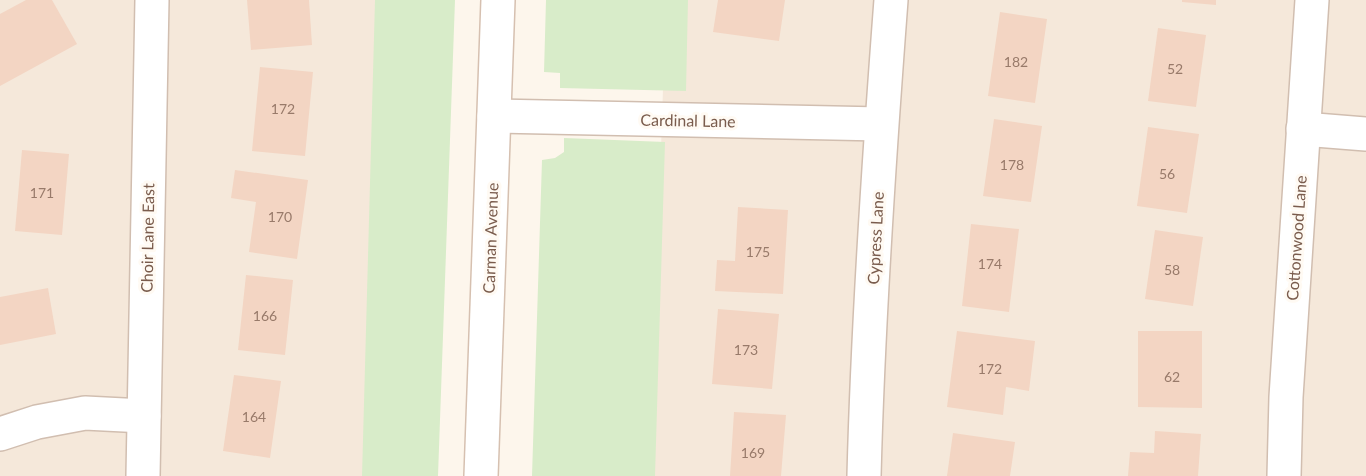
<svg xmlns="http://www.w3.org/2000/svg" width="1366" height="476" viewBox="0 0 1366 476" font-family="Lato,sans-serif">
  <style>
    .residential { fill: #f5e8da }
    .green { fill: #d8ecc9 }
    .building { fill: #f3d5c3 }
    .lines { fill: none; stroke-linecap: round; stroke-linejoin: round }
    .minor-casing { stroke: #d1beb0; stroke-width: 36 }
    .secondary-casing { stroke: #d6c0b0; stroke-width: 36 }
    .minor { stroke: #fff; stroke-width: 33 }
    .secondary { stroke: #fff; stroke-width: 33 }
    .labels { text-anchor: middle; dominant-baseline: central; stroke-width: 6; stroke-linejoin: round; paint-order: stroke }
    .number-label { font-size: 14px; fill: #987a6a }
    .street-label { font-size: 16px; fill: #7a5c4d; stroke: #fffaf3 }
  </style>
  <rect width="100%" height="100%" fill="#fdf6ec"/>
  <g class="residential">
    <path d="M0,0h377l-11,476h-366z"/>
    <path d="M666,0h700v476h-716z"/>
  </g>
  <g class="green">
    <path d="M375,0h80l-17,476h-76z"/>
    <path d="M546,0h142l-2,91 -126,-3v-15l-16,-1z"/>
    <path d="M564,138l101,4 -10,334h-123l10,-316 13,-2 9,-6z"/>
  </g>
  <g class="building">
    <path d="M26,0h26l25,44 -77,42v-72z"/>
    <path d="M247,0h62l3,45 -61,5z"/>
    <path d="M718,0h67l-6,41 -66,-9z"/>
    <path d="M1182,0h34v5l-34,-3z"/>
    <path d="M1000,12l47,7 -12,84 -47,-7z"/>
    <path d="M1158,28l48,7 -10,72 -48,-6z"/>
    <path d="M260,67l53,5 -8,84 -53,-5z"/>
    <path d="M994,119l48,7 -11,76 -48,-6z"/>
    <path d="M1148,127l51,7 -12,79 -50,-7z"/>
    <path d="M22,150l47,4 -7,81 -47,-4z"/>
    <path d="M235,170l73,10 -11,79 -48,-7 7,-50 -25,-4z"/>
    <path d="M738,207l50,3 -5,84 -68,-3 2,-31 18,1z"/>
    <path d="M971,224l48,5 -10,83 -47,-6z"/>
    <path d="M1155,230l48,7 -10,69 -48,-7z"/>
    <path d="M246,275l47,5 -8,75 -47,-5z"/>
    <path d="M48,288l8,46 -56,11v-48z"/>
    <path d="M718,309l61,5 -7,75 -60,-5z"/>
    <path d="M957,331l78,10 -6,50 -23,-4 -3,28 -56,-8z"/>
    <path d="M1138,331h64v77l-64,-1z"/>
    <path d="M234,375l47,6 -11,77 -47,-7z"/>
    <path d="M734,412l52,3 -5,61h-51z"/>
    <path d="M1155,431l46,3 -3,42h-70l2,-24 24,1z"/>
    <path d="M953,433l62,9 -5,34h-63z"/>
  </g>
  <g class="lines">
    <g class="minor-casing">
      <g id="minor">
        <path d="M494,116l387,8"/>
        <path d="M1303,129l63,5"/>
        <path d="M0,434l37,-12 48,-9 59,3"/>
        <path d="M143,476l9,-476"/>
        <path d="M864,476c4,-159 15,-318 27,-476"/>
        <path d="M1284,476l2,-79 26,-397"/>
      </g>
    </g>
    <g class="secondary-casing">
      <path id="secondary" d="M481,476l17,-476"/>
    </g>
    <use href="#minor" class="minor"/>
    <use href="#secondary" class="secondary"/>
  </g>
  <g class="labels">
    <g class="number-label">
      <text x="1016" y="61">182</text>
      <text x="1175" y="68">52</text>
      <text x="283" y="108">172</text>
      <text x="1012" y="164">178</text>
      <text x="1167" y="173">56</text>
      <text x="42" y="192">171</text>
      <text x="280" y="216">170</text>
      <text x="758" y="251">175</text>
      <text x="990" y="263">174</text>
      <text x="1172" y="269">58</text>
      <text x="265" y="315">166</text>
      <text x="746" y="349">173</text>
      <text x="990" y="368">172</text>
      <text x="1172" y="376">62</text>
      <text x="254" y="416">164</text>
      <text x="753" y="452">169</text>
    </g>
    <g class="street-label">
      <text transform="translate(688 120) rotate(1)">Cardinal Lane</text>
      <text transform="translate(147 238) rotate(-89)">Choir Lane East</text>
      <text transform="translate(490 238) rotate(-88)">Carman Avenue</text>
      <text transform="translate(875 238) rotate(-87)">Cypress Lane</text>
      <text transform="translate(1296 238) rotate(-86)">Cottonwood Lane</text>
    </g>
  </g>
</svg>
